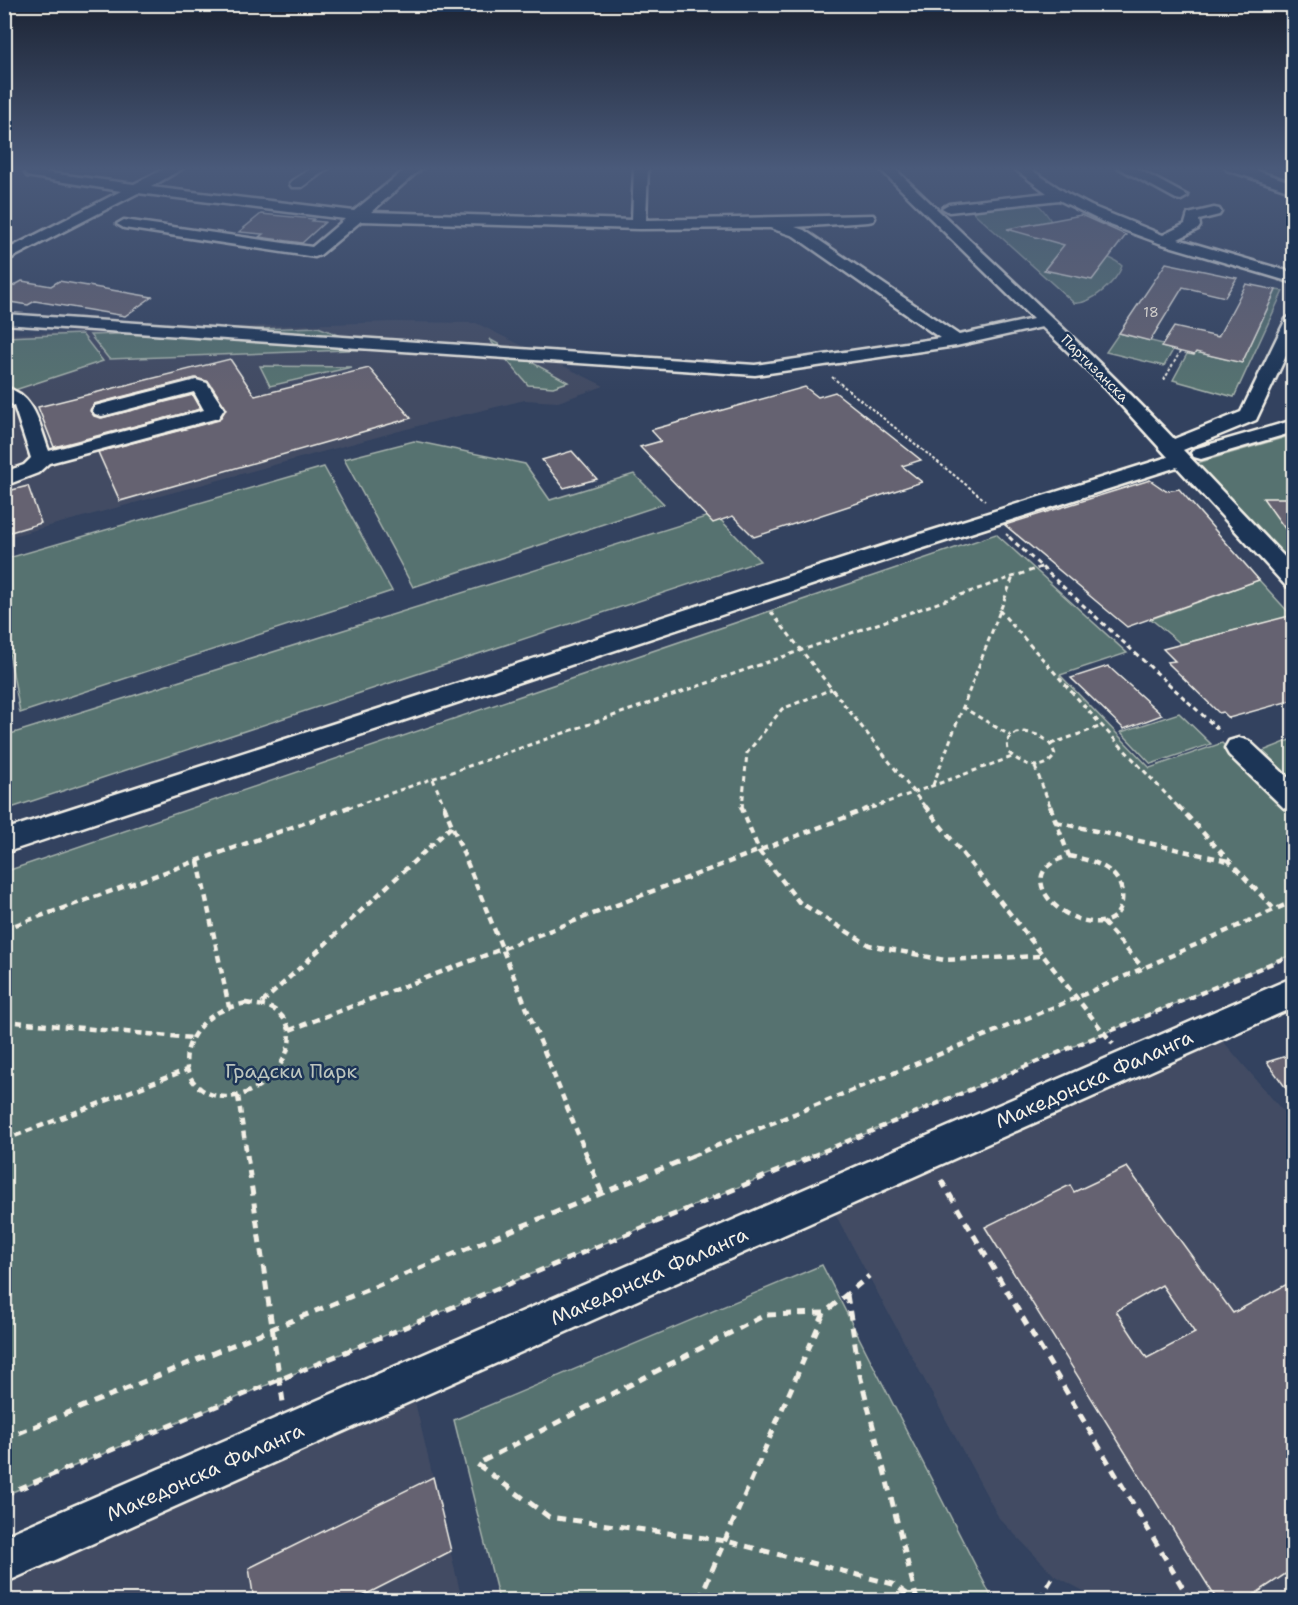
<svg xmlns="http://www.w3.org/2000/svg" width="1298" height="1605" viewBox="0 0 1298 1605" font-family="'Shantell Sans',sans-serif">
  <style>
    .built { fill: #424c64 }
    .green { fill: #57726f; stroke: #a6b2ac; stroke-width: 1.5 }
    .building { fill: #656271; stroke: #f4f1e8; stroke-width: 1.5; fill-rule: evenodd }
    .lines { fill: none; stroke-linecap: round; stroke-linejoin: round }
    .minor-casing { stroke: #f4f1e8; stroke-width: 5 }
    .path-far3 { stroke: #f4f1e8; stroke-width: 2; stroke-dasharray: 3 2; stroke-linecap: butt }
    .path-far2 { stroke: #f4f1e8; stroke-width: 3; stroke-dasharray: 5 4; stroke-linecap: butt }
    .path-far1 { stroke: #f4f1e8; stroke-width: 4.5; stroke-dasharray: 7 5; stroke-linecap: butt }
    .path { stroke: #f4f1e8; stroke-width: 5; stroke-dasharray: 9 7; stroke-linecap: butt }
    .minor { fill: #1d3557; fill-rule: evenodd }
    .labels { text-anchor: middle; dominant-baseline: central; stroke-width: 5; stroke-linejoin: round; paint-order: stroke }
    .number-label { font-size: 14px; fill: #d0cdca }
    .far-street-label { font-size: 14px; fill: #f4f1e8; stroke: #1d3557 }
    .near-park-label { font-size: 20px; fill: #bdc5be; stroke: #1d3557 }
    .near-street-label { font-size: 20px; fill: #f4f1e8; stroke: #1d3557 }
  </style>
  <rect width="100%" height="100%" fill="#33425f"/>
  <filter id="ink" filterUnits="userSpaceOnUse"><feTurbulence type="fractalNoise" baseFrequency=".0167" numOctaves="2"/><feDisplacementMap in="SourceGraphic" scale="12" xChannelSelector="R" yChannelSelector="G"/><feConvolveMatrix kernelMatrix="1 2 1 2 8 2 1 2 1" color-interpolation-filters="sRGB"/></filter>
  <g filter="url(#ink)">
    <g class="built">
      <path d="M394,322l82,1 128,63 -46,16 -33,-2 -100,24 -420,114v-204z"/>
      <path d="M1211,1027l82,96v477h-193l-46,-25 -55,-57 -173,-321z"/>
      <path d="M410,1381l52,219h-457l-1,-39z"/>
    </g>
    <g class="green">
      <path d="M1036,203c15,10 18,31 33,41 15,11 39,8 53,22 -5,15 -31,39 -48,37l-103,-93z"/>
      <path d="M1276,290l7,1 -49,106 -61,-17 14,-26 7,1 2,-3 46,11z"/>
      <path d="M318,327l57,22 -266,10 -19,-24z"/>
      <path d="M1119,333l44,11 -1,3 11,3 -9,16 -58,-14z"/>
      <path d="M82,334l21,27 -88,29 -10,-7v-46z"/>
      <path d="M489,339l79,43 -15,5 -25,-2z"/>
      <path d="M260,366l92,1 -82,19z"/>
      <path d="M1293,435v132l-96,-104z"/>
      <path d="M414,441l111,23 25,36 84,-26 30,30 -251,83 -69,-128z"/>
      <path d="M324,467l68,124 -372,122 -15,-84v-70z"/>
      <path d="M715,514l45,47 -755,249 -1,-74z"/>
      <path d="M996,534l131,119 -67,22 90,93 72,-25 71,67v144l-1288,541 -1,-623z"/>
      <path d="M1259,580l33,36 -111,28 -30,-25z"/>
      <path d="M1179,713l32,31 -60,20 -30,-32z"/>
      <path d="M1293,739h1l-1,42 -30,-30z"/>
      <path d="M822,1265l171,335h-494l-45,-180z"/>
    </g>
    <g class="building">
      <path d="M261,214l53,5 -2,2 13,1 -23,21 -43,-6 4,-3 -24,-2z"/>
      <path d="M1081,215l45,20 -34,45 -48,-10 20,-25 -57,-16z"/>
      <path d="M1166,263l71,15 -12,19 -42,-10 -33,54 -31,-8z"/>
      <path d="M22,281l29,5 8,-5 93,16 -27,19 -90,-15 -7,4 -24,-4v-10z"/>
      <path d="M1246,284l30,6 -34,73 -46,-11 -2,3 -33,-8 13,-20 44,10z"/>
      <path d="M230,359l25,37 114,-28 42,50 -291,83 -22,-49 121,-32 7,-12 -17,-26 -14,-4 -101,26 -4,7 4,5 7,2 92,-23 8,14 -147,38 -16,-40z"/>
      <path d="M805,387l13,10 17,-5 86,68 -19,6 20,16 -168,55 -21,-21 -20,7 -73,-76 21,-6 -10,-11z"/>
      <path d="M572,451l25,28 -33,9 -22,-28z"/>
      <path d="M1150,480l16,11 13,-2 80,91 -132,47 -122,-102z"/>
      <path d="M28,486l13,37 -37,11v-42z"/>
      <path d="M1263,498h30v42z"/>
      <path d="M1293,615v85l-64,18 -6,-6 -4,1 -52,-51 8,-1 -12,-12z"/>
      <path d="M1108,666l54,49 -38,14 -53,-51z"/>
      <path d="M1293,1054v44l-26,-36z"/>
      <path d="M1127,1167l106,146 60,-32v288l-47,31h-29l-232,-373 85,-42 4,7zM1162,1285l33,48 -48,25 -31,-47z"/>
      <path d="M433,1477l18,74 -96,49h-101l-5,-32z"/>
    </g>
    <g class="lines">
      <g class="minor-casing">
        <g id="minor">
          <path d="M168,167h17l-34,20 203,24 54,-44h15l-52,45 261,8 2,-53h14l-2,53 227,-5 2,3 -2,3 -5,1 -73,5 9,3 155,105 74,-16 -155,-152h15c94,91 191,177 281,272l67,-27 45,-93 8,-5v25l-38,81 -73,30 111,117v21l-8,-2 -109,-119 -266,85 -907,301v-23l891,-288 273,-85 -69,-76 -57,-54 -86,19 -201,29 -751,-51v-10l751,51 185,-27 -146,-102 -24,-8 -131,1 -278,-8 -41,34 -5,2 -191,-29 -7,-4 7,-4 188,27 33,-28 -207,-26 -134,69v-11l117,-60 -89,-14 -5,-1 -2,-3 2,-3 107,14z"/>
          <path d="M314,167h16l-28,20h-10l-2,-3 2,-3z"/>
          <path d="M1012,167h15l41,27 23,12 72,29 22,-11 3,-10 26,-6 5,1 2,3 -2,3 -20,5 1,6 -2,3 -20,10 116,34v10l-135,-40 -54,-20 -46,-23 -110,12 -7,-4 7,-4 98,-11z"/>
          <path d="M1117,167h17l54,29 -7,4 -5,-1z"/>
          <path d="M1225,167h20l49,16v9l-67,-22z"/>
          <path d="M196,380l11,3 17,26 -6,9 -169,45 -11,10 -34,13v-14l20,-7 7,-7 -17,-52 -10,-7v-12c31,7 35,37 45,64l155,-41 -10,-18 -92,24 -7,-2 -3,-4 3,-4z"/>
          <path d="M1294,420v12l-93,27 -7,-2 -3,-4 3,-4z"/>
          <path d="M1239,738l10,3 45,42v28l-10,-3 -55,-53 -4,-7 4,-7z"/>
          <path d="M1294,977v30l-1290,576v-47z"/>
        </g>
      </g>
      <g class="path-far3">
        <path d="M832,377l153,123"/>
        <path d="M1164,380l16,-28"/>
        <path d="M1006,534l5,4"/>
      </g>
      <g class="path-far2">
        <path d="M1009,537l212,195"/>
        <path d="M999,610l103,116 77,82"/>
        <path d="M771,612l155,196"/>
        <path d="M962,707l49,29"/>
        <path d="M1024,732c15,2 27,7 31,23 -12,19 -33,10 -47,-3l-1,-11 9,-8z"/>
        <path d="M1051,744l51,-18"/>
        <path d="M1035,767l16,41"/>
        <path d="M433,779l12,29"/>
        <path d="M933,785l80,-208"/>
        <path d="M348,808l696,-242"/>
        <path d="M742,808l5,-55 35,-44 50,-20"/>
        <path d="M871,808l141,-51"/>
      </g>
      <g class="path-far1">
        <path d="M444,806l143,350"/>
        <path d="M741,806l18,45 40,51 70,43 75,15 98,-4"/>
        <path d="M925,806l188,238"/>
        <path d="M1050,806l19,50"/>
        <path d="M1178,806l96,103"/>
        <path d="M1056,822l172,39"/>
        <path d="M1069,856c15,3 31,6 43,17 16,14 14,47 -11,49 -42,4 -92,-51 -32,-66z"/>
        <path d="M198,861l31,146"/>
        <path d="M1103,922l40,46"/>
        <path d="M4,929l348,-123"/>
        <path d="M246,1003c8,2 20,2 27,6 50,30 -24,114 -72,80 -27,-20 -13,-57 11,-73 10,-7 22,-10 34,-13z"/>
        <path d="M262,1003l190,-177"/>
        <path d="M4,1021l188,17"/>
        <path d="M290,1030l585,-224"/>
        <path d="M238,1096l9,60"/>
        <path d="M4,1140l182,-70"/>
        <path d="M692,1156l384,-158 218,-97"/>
        <path d="M812,1156l482,-202"/>
      </g>
      <g class="path">
        <path d="M247,1155l36,247"/>
        <path d="M586,1155l16,38"/>
        <path d="M941,1180l249,420"/>
        <path d="M847,1295l13,80 57,225"/>
        <path d="M824,1313l-59,2 -288,149 72,53 177,24 167,43 22,16"/>
        <path d="M4,1439l691,-284"/>
        <path d="M4,1495l812,-340"/>
        <path d="M699,1600l125,-287 45,-37"/>
        <path d="M1039,1600l15,-25"/>
      </g>
      <use href="#minor" class="minor"/>
    </g>
  </g>
  <linearGradient id="sky" x2="0" y2="1"><stop stop-color="#1c2434"/><stop offset="0.43" stop-color="#4a5a7a"/><stop offset="1" stop-color="#4a5a7a" stop-opacity="0"/></linearGradient>
  <rect width="1298" height="392" fill="url(#sky)"/>
  <g class="labels">
    <g class="number-label">
      <text x="1151" y="312">18</text>
    </g>
    <g class="far-street-label">
      <text transform="translate(1095 368) rotate(45)">Партизанска</text>
    </g>
    <g class="near-park-label">
      <text x="291" y="1071">Градски Парк</text>
    </g>
    <g class="near-street-label">
      <text transform="translate(1094 1079) rotate(-24)">Македонска Фаланга</text>
      <text transform="translate(649 1276) rotate(-24)">Македонска Фаланга</text>
      <text transform="translate(205 1472) rotate(-24)">Македонска Фаланга</text>
    </g>
  </g>
  <rect width="1298" height="1605" fill="none" stroke="#1d3557" stroke-width="24"/>
  <rect x="12" y="12" width="1274" height="1581" fill="none" stroke="#f4f1e8" stroke-width="2" filter="url(#ink)"/>
</svg>
